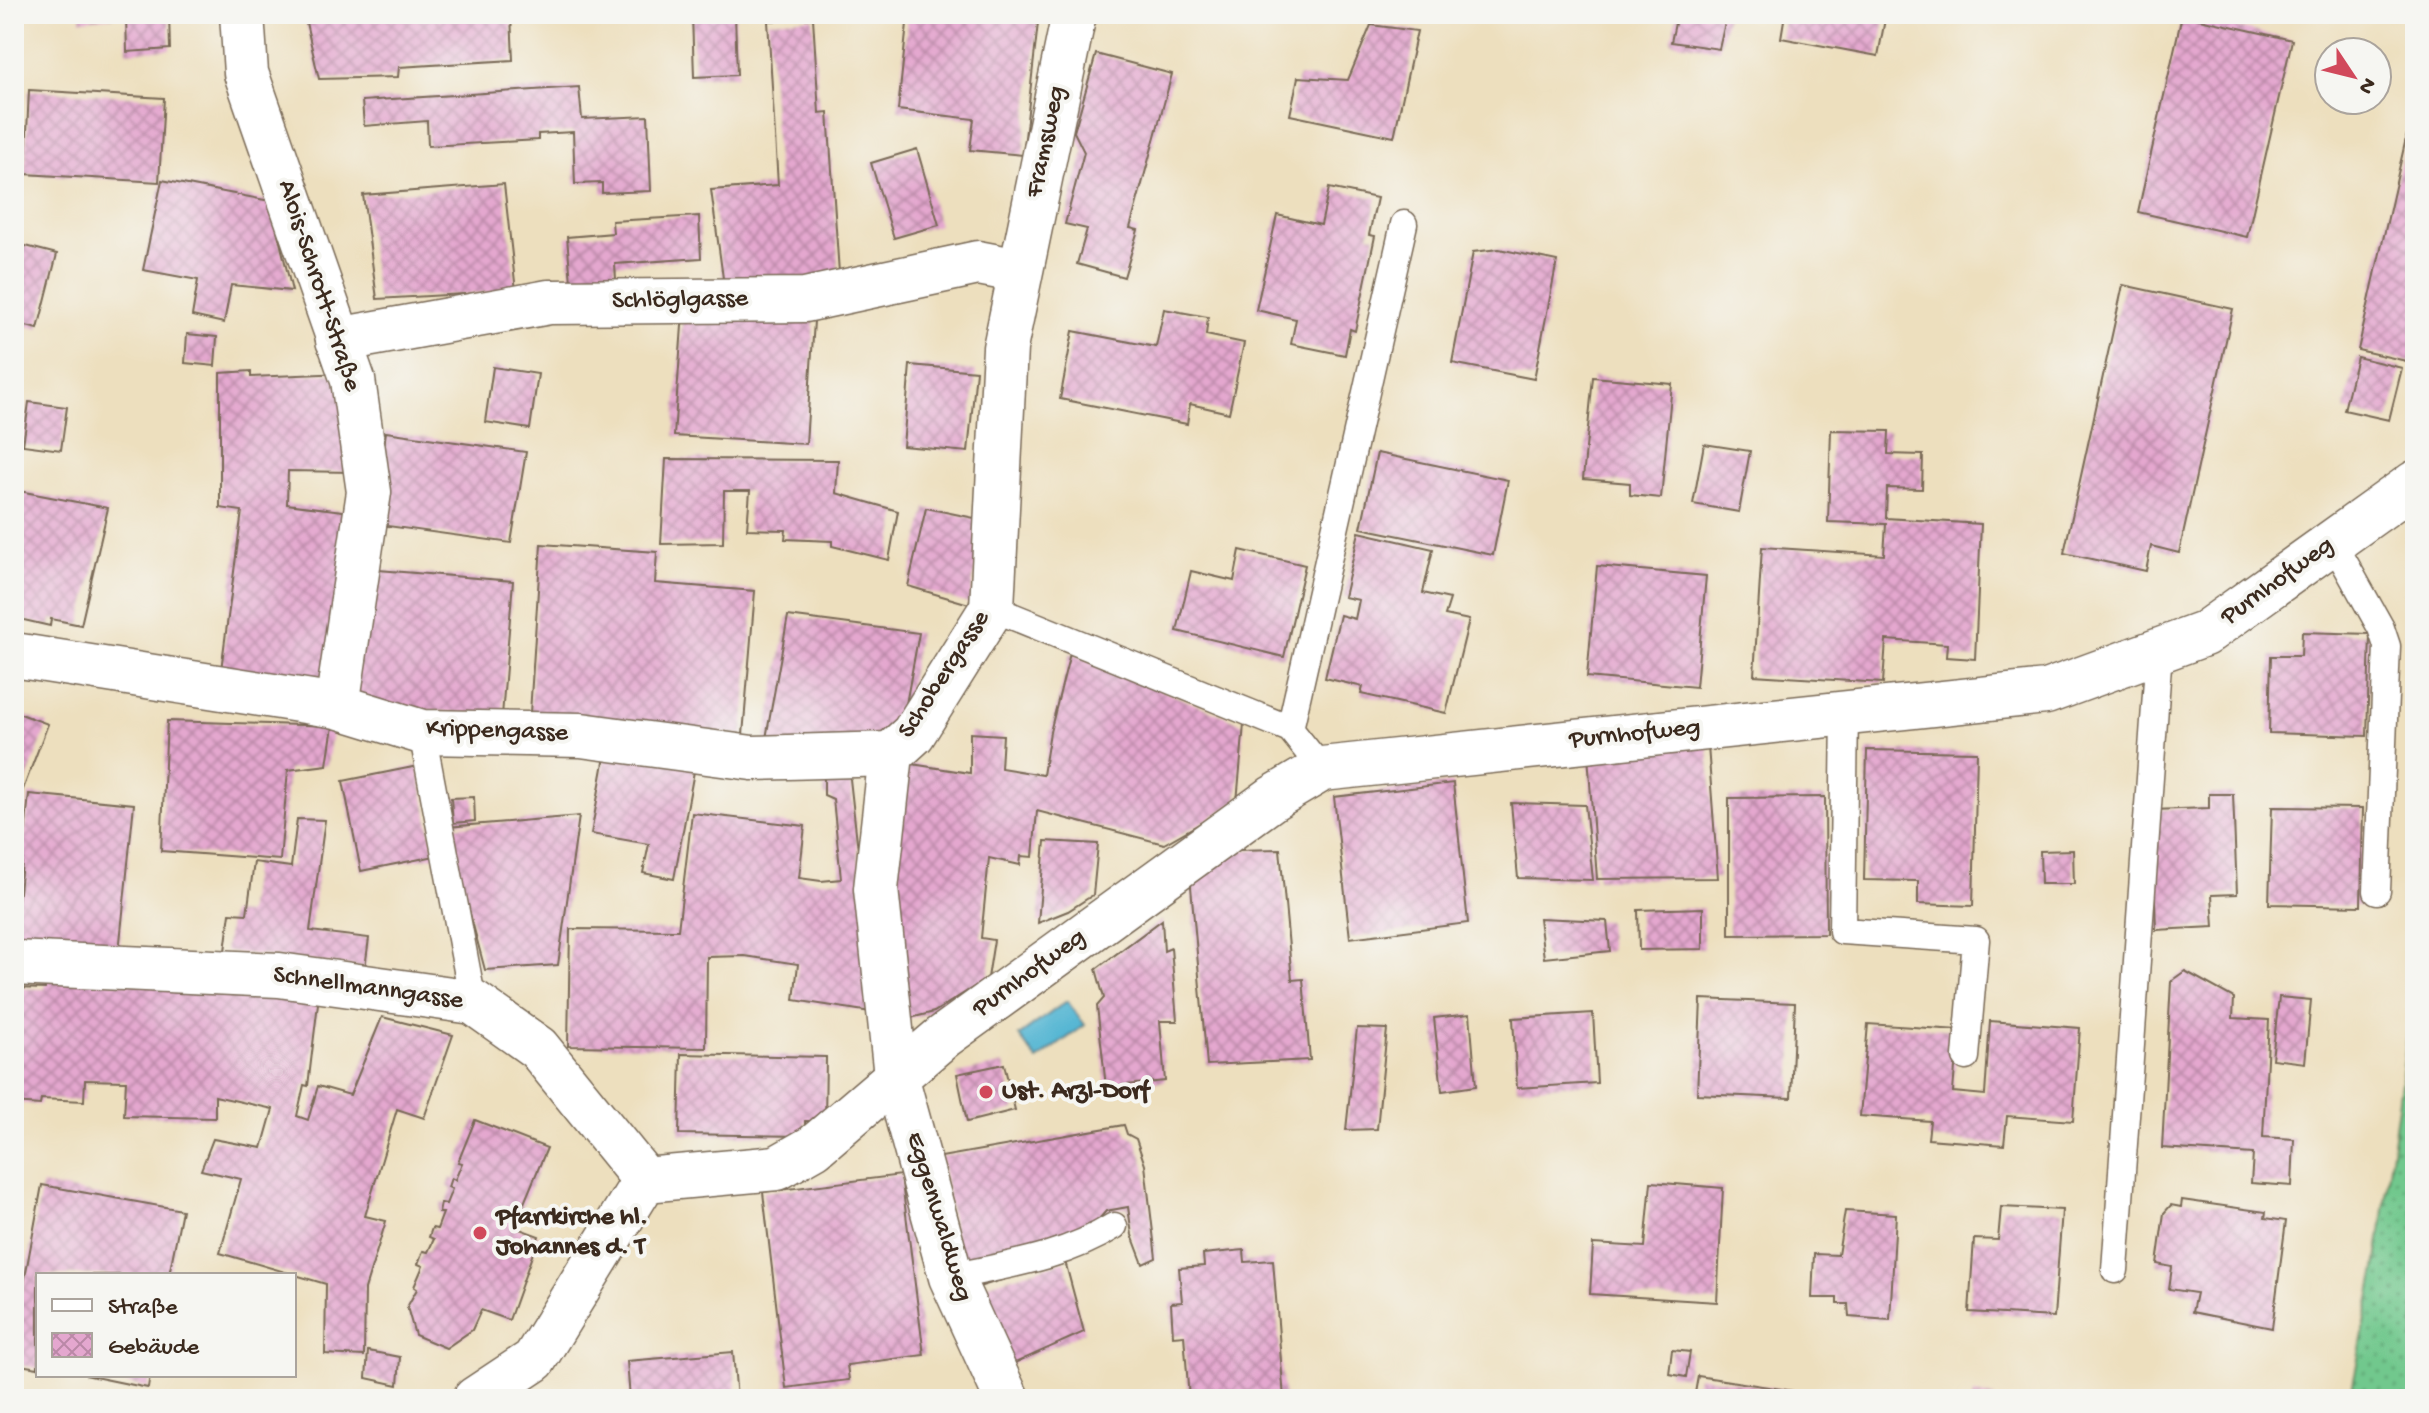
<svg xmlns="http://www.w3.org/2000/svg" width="2429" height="1413" viewBox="0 0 2429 1413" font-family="'Gochi Hand',sans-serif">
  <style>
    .grass { fill: url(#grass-dots); stroke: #567956; stroke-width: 2 }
    .water { fill: #55b6d3; stroke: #487078; stroke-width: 2 }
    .building { fill: url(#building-cross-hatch) }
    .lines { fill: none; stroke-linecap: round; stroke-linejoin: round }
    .lane-casing { stroke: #796956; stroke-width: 29 }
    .street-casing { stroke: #796956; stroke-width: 47 }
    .lane { stroke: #fff; stroke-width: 26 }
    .street { stroke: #fff; stroke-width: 44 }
    .poi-dot { fill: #d1495b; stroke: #f6f6f2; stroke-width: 3 }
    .labels { text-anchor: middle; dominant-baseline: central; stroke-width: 8; stroke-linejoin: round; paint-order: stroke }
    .street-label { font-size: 26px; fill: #3b2a1e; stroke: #f6f6f2 }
    .poi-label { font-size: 26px; font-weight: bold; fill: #3b2a1e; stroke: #f6f6f2; text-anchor: start }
  </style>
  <defs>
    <pattern id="grass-dots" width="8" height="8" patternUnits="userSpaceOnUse" patternTransform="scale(2)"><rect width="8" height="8" fill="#71c88d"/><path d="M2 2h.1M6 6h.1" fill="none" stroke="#5ea373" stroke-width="1.8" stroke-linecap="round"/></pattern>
    <pattern id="building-cross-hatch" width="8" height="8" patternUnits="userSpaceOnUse" patternTransform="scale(2)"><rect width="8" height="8" fill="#e4a7cf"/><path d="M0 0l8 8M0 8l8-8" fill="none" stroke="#ba88a7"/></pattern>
  </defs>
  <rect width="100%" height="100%" fill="#f6f6f2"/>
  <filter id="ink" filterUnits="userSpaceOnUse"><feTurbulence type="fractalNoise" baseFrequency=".0125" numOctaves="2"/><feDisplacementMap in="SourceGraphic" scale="16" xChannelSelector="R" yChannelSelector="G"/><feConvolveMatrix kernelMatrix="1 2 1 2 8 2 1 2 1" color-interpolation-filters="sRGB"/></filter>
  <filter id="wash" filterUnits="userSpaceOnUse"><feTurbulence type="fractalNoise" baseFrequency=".006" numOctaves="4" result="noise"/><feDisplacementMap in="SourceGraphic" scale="32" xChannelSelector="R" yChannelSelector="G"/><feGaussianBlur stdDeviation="1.8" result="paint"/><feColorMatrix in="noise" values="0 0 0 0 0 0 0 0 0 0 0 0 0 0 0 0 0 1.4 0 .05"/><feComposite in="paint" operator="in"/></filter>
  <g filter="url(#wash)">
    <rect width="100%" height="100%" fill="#eddfbe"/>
    <path class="grass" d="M2415,979v420h-65l26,-130z"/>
    <path class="water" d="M1067,1001l18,24 -48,35 -18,-24z"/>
    <g id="blocks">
      <g class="building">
        <path d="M81,14h88l1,35 -43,3 -1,-36 -45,4z"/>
        <path d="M304,14h207l2,46 -114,7 -1,10 -79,2z"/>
        <path d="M692,14h43l2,61 -43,2z"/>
        <path d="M908,14h131l-16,141 -53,-5 4,-31 -76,-9z"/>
        <path d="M1677,14h50l-8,35 -48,-7z"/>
        <path d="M1785,14h101l-8,42 -97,-18z"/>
        <path d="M2182,15l110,25 -45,197 -109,-25z"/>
        <path d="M813,18l6,95 9,-1 11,161 -114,20 -14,-103 67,-5 -10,-164z"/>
        <path d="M1371,25l46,6 -23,106 -104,-22 8,-38 50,3z"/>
        <path d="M1096,54l76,20 -42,154 8,2 -14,47 -47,-13 10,-35 -22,-5 19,-72 -10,-20z"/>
        <path d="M579,87l3,32 66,-3 3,75 -49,2v-10l-27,1 -2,-52 -35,2v6l-110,6 -1,-25 -63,5 -2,-25z"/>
        <path d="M29,90l135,8 -5,84 -134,-8z"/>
        <path d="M2414,103h1v260l-57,-13z"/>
        <path d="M917,149l22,76 -45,13 -23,-75z"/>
        <path d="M162,180l108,21 22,90 -61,-6 -7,38 -32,-7 6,-36 -55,-10z"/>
        <path d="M504,184l12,107 -139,8 -14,-104z"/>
        <path d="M1329,188l48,10 -8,37 6,1 -20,95 -5,-2 -5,26 -54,-11 5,-25 -40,-9 21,-95 44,10z"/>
        <path d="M699,216l2,42 -86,6 1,15 -45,3 -4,-45 46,-4 -1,-12z"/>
        <path d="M14,243l43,11 -19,75 -24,-6z"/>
        <path d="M1499,249l58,12 -23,118 -82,-16 21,-111z"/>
        <path d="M2123,285l110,24 -54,244 -28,-7 -5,25 -82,-18z"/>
        <path d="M1164,309l44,8 -2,18 38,8 -15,70 -39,-9 -3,20 -127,-25 13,-68 83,16z"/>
        <path d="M683,312l131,9 -8,123 -132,-8z"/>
        <path d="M187,334l30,3 -2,29 -30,-3z"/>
        <path d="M2357,357l45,11 -13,52 -45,-10z"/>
        <path d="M910,365l66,6 -8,81 -65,-6z"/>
        <path d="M493,367l45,7 -8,55 -45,-7z"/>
        <path d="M251,371v6l94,-4 8,99 -65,-1 -1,33 64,8 -22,171 -108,-13 21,-159 -22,-3v-135z"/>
        <path d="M1593,377l79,7 -11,114 -31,-3v-12l-47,-4z"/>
        <path d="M29,402l38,5 -6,43 -38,-5z"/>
        <path d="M1831,430l58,1 -1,23 35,1 -1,34 -35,-1 -1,30 95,6 -6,135 -29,-2 1,-13 -61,-4 -3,43 -129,-8 8,-128 122,8 2,-31 -58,-2z"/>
        <path d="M386,432l140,20 -15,91 -138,-19z"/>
        <path d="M1704,444l46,7 -11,61 -46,-8z"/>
        <path d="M1377,453l131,27 -15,75 -132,-27z"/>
        <path d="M666,459l172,1 -2,33 62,18 -9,49 -57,-14v-5l-47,-2 1,-9 -39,-1 3,-38h-26l-1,52 -62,1z"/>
        <path d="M14,490l94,18 -27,117 -30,-6 -1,7 -35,-8z"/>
        <path d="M926,508l58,12 -15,84 -61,-18z"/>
        <path d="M1359,532l74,17 -10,44 27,6 -5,16 24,5 -23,93 -85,-19 2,-7 -38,-9 15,-63 15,4 4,-19 -15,-3z"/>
        <path d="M541,544l116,8 -2,31 100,8 -12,144 -99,-9 1,-5 -115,-8z"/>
        <path d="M1240,550l65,15 -21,92 -107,-26 14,-60 43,10z"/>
        <path d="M1597,566l109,10 -10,111 -109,-10z"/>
        <path d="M366,569l147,12 -11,135 -148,-11z"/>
        <path d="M788,616l131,17 -19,104 -135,7z"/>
        <path d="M2302,632l68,2 -3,102 -98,-3 2,-77h30z"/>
        <path d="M1070,653l174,71 -7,78 -73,42 -127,-33 -4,46 -12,-1 -1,9 -31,-7 -8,80 13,2 -6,38 -54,34 -27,7 -18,-121 16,-135 65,10v-40l33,2 -2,33 42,7 7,-43z"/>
        <path d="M18,713l30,11 -34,89v-89z"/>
        <path d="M167,721l166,5 -6,39 -39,5 -8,90 -119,-9z"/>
        <path d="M1708,746l10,132 -121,1 -9,-124z"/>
        <path d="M1867,750l110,2 -4,154 -55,-2v-23l-54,-1z"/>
        <path d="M606,751l89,15 -21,113 -31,-6 6,-29 -58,-10z"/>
        <path d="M418,766l17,90 -74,15 -18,-90z"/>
        <path d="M824,770h25l12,107 10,135 -77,-12 4,-36 -53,-8 -38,1 -1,91 -138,-2 2,-117 108,1 14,-117 113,13 -6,52 22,3 20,-2 -8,-80 -9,-4z"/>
        <path d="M1453,783l15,140 -118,15 -16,-141z"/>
        <path d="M29,794l105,10 -15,148 -105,-11z"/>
        <path d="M2209,794h24l4,100 -25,1 2,32 -58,3 -4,-120 57,-2z"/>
        <path d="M474,797l1,24 -22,2 -2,-25z"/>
        <path d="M1825,797l1,137 -97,1v-137z"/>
        <path d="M1511,803l74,2 8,75 -75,-2z"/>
        <path d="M2272,807l91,1 -2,98 -92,-2z"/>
        <path d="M579,816l-21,149 -73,5 -38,-143z"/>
        <path d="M297,819l28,1 -15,111 59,7 -4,30 -140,-17 5,-38 17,1 7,-52 37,5z"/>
        <path d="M1045,841l53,3 -5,51 -25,16 -30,12z"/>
        <path d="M1280,849l12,131 11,-1 7,81 -103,5 -18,-201 48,-14z"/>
        <path d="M2073,850l1,34h-33l-1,-33z"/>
        <path d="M1703,908v41l-64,1 -1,-40z"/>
        <path d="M1539,918l68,3 3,30 -66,7z"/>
        <path d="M1162,920l2,31 7,-3 6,73h-17l5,60 -59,6 -9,-81 7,-8 -8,-29z"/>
        <path d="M2185,971l49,27 -1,20 36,2 -6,117 31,2 -2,47 -41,-3 2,-29 -91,-6 9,-167z"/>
        <path d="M46,978l273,17 -11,91 -4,-1 -7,31 11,4 10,-34 32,9 32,-78 71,18 -29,83 -27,-9 -32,107 21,5 -21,68 -1,67 -39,-2 1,-70 -106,-31 21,-74 -40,-9 12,-31 49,9 11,-39 -58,-13v22l-91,-2 2,-35 -41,-1 -1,21 -43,-2 -1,6 -26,-2v-115l31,1z"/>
        <path d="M2279,997l32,3 -6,63 -33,-4z"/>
        <path d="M1701,999l94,4 -4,95 -94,-4z"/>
        <path d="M1593,1013l4,70 -80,5 -4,-70z"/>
        <path d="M1470,1014l6,72 -34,5 -8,-73z"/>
        <path d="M1990,1021l90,7 -7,93 -66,-5 -3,29 -76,-6 2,-18 -70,-5 8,-92 90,6 -5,62 32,3z"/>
        <path d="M1357,1028l30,1 -10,100 -31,1z"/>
        <path d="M681,1054l145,3 -1,64h-20v15l-126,-2z"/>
        <path d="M1004,1064l11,46 -48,12 -10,-48z"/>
        <path d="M475,1120l72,28 -33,79 25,9 -30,84 -28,-10 -9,20 -26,18 -31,-13 -8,-28 10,-18 -3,-2 9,-21 -5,-2 5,-13 5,1 6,-13 -5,-2 3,-9 5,1 6,-16h-4l2,-10 5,1 6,-15 -4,-2 3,-9 4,2 7,-17 -4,-1z"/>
        <path d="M1124,1125l3,9 9,5 9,26 11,93 -13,6 -11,-29 -4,-28 -22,4 -14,16 -50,24 -82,13 -19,-107z"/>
        <path d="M901,1175l23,180 -77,10 2,15 -63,8 -23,-196z"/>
        <path d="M1651,1182l72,6 -6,114 -127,-8 3,-50 52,3z"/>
        <path d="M42,1185l140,25 -13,65h-131v93l-24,-4v-27z"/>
        <path d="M2182,1200l84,12 -1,6 21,3 -14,107 -80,-16 4,-19 -27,-4 3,-22 -15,-3 7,-51 7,-8 10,2z"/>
        <path d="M2001,1207l61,3 -8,107 -85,-5 5,-73 24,1z"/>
        <path d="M1845,1211l51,3 -6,106 -41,-3 -1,-13h-11v-6h-25l2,-44 24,1z"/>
        <path d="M1244,1250l1,12 28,-2 11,139h-95l-5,-64 -11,1 -2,-33 11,-1 -3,-34 25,-2 -1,-12z"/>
        <path d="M1065,1261l19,71 -87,39 -22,-83z"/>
        <path d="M1672,1350l18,2 -4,25 -17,-3z"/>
        <path d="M368,1351l32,6 -2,28 -32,-7z"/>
        <path d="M733,1352l4,47h-107l-3,-38z"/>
        <path d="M85,1375h65l-2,13z"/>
        <path d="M1698,1376l96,15 -1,8h-99z"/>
        <path d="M1973,1394l21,3v2h-22z"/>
      </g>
    </g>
  </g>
  <g filter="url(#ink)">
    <use href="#blocks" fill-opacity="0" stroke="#796956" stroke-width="2"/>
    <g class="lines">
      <g class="lane-casing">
        <g id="lane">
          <path d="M2333,542l48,86 6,18 -10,245"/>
          <path d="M992,608l298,121 32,40"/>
          <path d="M1845,712l-3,219 134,9 -10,117"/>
          <path d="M1290,729l114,-505"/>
          <path d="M422,732l51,270"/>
          <path d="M2115,1270l44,-619"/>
          <path d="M951,1277c56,-12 114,-20 163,-51"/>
        </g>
      </g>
      <g class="street-casing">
        <g id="street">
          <path d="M242,14l4,59 107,307 16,112 -32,214"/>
          <path d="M338,340l211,-38 256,-2 173,-37 42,8"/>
          <path d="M14,655l323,51 85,26 159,3 171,23 139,-4"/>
          <path d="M14,963l265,12 194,27 65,46 107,132"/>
          <path d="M475,1399l59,-39 111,-180 132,-12 37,-21 129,-110 330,-239 49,-29 724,-77 158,-58 211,-151"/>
          <path d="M1007,1399l-56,-122 -55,-201 -20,-187 15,-135 22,-20 79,-126 13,-260 69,-334"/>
        </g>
      </g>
      <use href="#lane" class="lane"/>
      <use href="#street" class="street"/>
    </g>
  </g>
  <g class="poi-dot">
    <circle cx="986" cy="1092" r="8"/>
    <circle cx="480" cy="1233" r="8"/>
  </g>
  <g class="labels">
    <g class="street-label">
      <text transform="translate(1047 142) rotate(-78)">Framsweg</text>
      <text transform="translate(318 286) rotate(72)">Alois-Schrott-Straße</text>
      <text transform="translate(680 301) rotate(-1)">Schlöglgasse</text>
      <text transform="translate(2278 582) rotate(-36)">Purnhofweg</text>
      <text transform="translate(945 675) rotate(-57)">Schobergasse</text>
      <text transform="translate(497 732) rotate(2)">Krippengasse</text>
      <text transform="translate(1635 735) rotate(-6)">Purnhofweg</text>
      <text transform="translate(1030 974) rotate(-36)">Purnhofweg</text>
      <text transform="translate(368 989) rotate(8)">Schnellmanngasse</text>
      <text transform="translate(938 1217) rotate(73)">Eggenwaldweg</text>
    </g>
    <g class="poi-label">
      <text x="1002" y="1092">Ust. Arzl-Dorf</text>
      <text x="496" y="1218">Pfarrkirche hl.<tspan x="496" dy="30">Johannes d. T</tspan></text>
    </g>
  </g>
  <rect width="2429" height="1413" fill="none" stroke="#f6f6f2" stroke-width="48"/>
  <rect x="36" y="1273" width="260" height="104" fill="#f6f6f2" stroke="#aba49d" stroke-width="2"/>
  <rect x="52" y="1299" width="40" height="12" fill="#ffffff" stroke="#aba49d" stroke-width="2"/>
  <text x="108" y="1313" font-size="24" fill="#3b2a1e">Straße</text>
  <rect x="52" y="1333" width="40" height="24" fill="url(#building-cross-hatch)" stroke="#aba49d" stroke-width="2"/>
  <text x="108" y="1353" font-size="24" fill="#3b2a1e">Gebäude</text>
  <g transform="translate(2353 76) rotate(125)"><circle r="38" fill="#f6f6f2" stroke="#aba49d" stroke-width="2"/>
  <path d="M0-6L14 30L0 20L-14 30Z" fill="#d1495b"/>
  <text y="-12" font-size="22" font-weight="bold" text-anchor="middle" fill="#3b2a1e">N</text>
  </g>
</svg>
